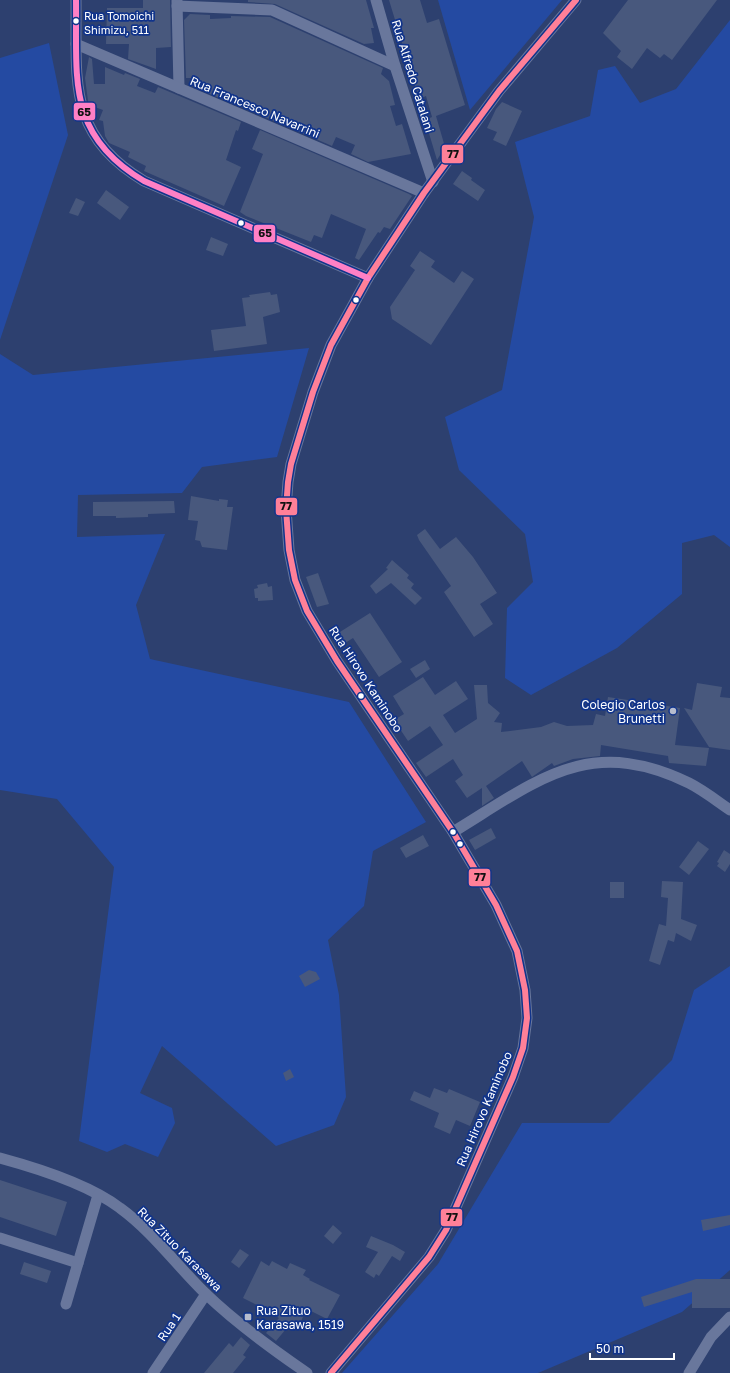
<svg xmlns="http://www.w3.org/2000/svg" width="730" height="1373" viewBox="0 0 730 1373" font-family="'Golos Text',sans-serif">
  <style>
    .green { fill: #244aa2 }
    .building { fill: #48587d }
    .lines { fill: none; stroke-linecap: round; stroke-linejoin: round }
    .minor { stroke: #69779c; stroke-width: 11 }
    .bus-1-casing { stroke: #11348b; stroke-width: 9 }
    .bus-2-casing { stroke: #11348b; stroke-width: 9 }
    .bus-1 { stroke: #ff8098; stroke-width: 6 }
    .bus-2 { stroke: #ff80c5; stroke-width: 6 }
    .bus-dot { fill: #fff; stroke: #11348b; stroke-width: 1.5 }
    .poi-dot { fill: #b6bccd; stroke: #11348b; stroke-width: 1.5 }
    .labels { text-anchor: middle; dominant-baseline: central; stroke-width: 3.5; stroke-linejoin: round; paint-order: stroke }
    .bus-label { font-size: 11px; fill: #fff; stroke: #11348b; text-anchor: start }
    .street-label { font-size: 12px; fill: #fff; stroke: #11348b }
    .poi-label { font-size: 12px; fill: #fff; stroke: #11348b; text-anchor: end }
    .line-badge { stroke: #11348b; stroke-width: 1.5 }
    .pale-badge-label { font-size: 11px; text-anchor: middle; font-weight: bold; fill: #111 }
  </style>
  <rect width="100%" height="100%" fill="#2d406f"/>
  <g class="green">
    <path d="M438,0h124l-92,110z"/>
    <path d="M730,20v527l-16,-12 -32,8v51l-65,54 -86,47 -26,-17 2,-70 26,-26 -8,-48 -66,-64 -14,-53 57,-27 32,-173 -19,-75 75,-26 8,-46 17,-4 25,37 36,-14z"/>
    <path d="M49,43l19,92 -68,205v-282z"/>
    <path d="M309,348l-32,109 -75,10 -20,26 -104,2 -1,42 88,-3 -29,71 14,54 199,43 77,120 -53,29 -9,55 -36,34 11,55 7,102 -12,28 -58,21 -114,-100 -22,47 32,15 3,15 -17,34 -33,-13 -18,8 -28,-11 35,-274 -57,-68 -57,-9v-436l33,21z"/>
    <path d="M730,966v304l-48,42 -144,61h-196l96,-109 84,-141h87l63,-63 22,-70z"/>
  </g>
  <g class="building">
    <path d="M143,0h27l1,47 -15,1v21l-28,-10 1,-15h-23l1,-36h36z"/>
    <path d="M248,0h118l8,28h-3l3,15 -10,1 -89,-40 -27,-2z"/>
    <path d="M389,0h31l7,23 12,-4 26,86 -29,11 9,31 -8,13 -12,-40 7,-3 -6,-21 -7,3z"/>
    <path d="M628,0h89l-45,60 -8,-6 -4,4 -13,-10 -15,21 -15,-12 4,-6 -18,-18z"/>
    <path d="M190,14l20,1v4l21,-1v-2l39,1 113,51 -2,6 8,7 6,24 -5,1 6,20 6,-2 9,30 -43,8 -17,-8 4,-9 -19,-8 -4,9 -67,-29 1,-2 -19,-8 -1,2 -48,-20v-11h-12l-2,-58z"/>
    <path d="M89,57l3,2 2,25h11v-17l19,8 1,-2 15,6 -3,7 18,7 3,-6 83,35 -3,9 -2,-1 -10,30 15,7 -17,39 -80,-35 2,-5 -18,-9 2,-5 -21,-9 -4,-7 -2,-15 -4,-1 4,-10 -14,-5 -1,-4 -3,-23z"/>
    <path d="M502,102l20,9 -16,35 -13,-6 4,-8 -10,-4 9,-19z"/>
    <path d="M260,130l149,64 3,2 -22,33 -6,-2 -4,6 -2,-1 -19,28 -4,-2 11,-29 -35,-15 -9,24 -8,-3 -3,7 -65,-26 -6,-4 23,-58 -11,-5z"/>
    <path d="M462,171l10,7 -1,2 14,10 -7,11 -25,-17z"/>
    <path d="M106,190l23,17 -9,13 -23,-17z"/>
    <path d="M76,198l9,4 -7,14 -9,-3z"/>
    <path d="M211,237l17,7 -5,12 -17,-6z"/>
    <path d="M420,251l15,10 -4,6 23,16 8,-12 12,8 -43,66 -39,-26 -2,-12 25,-37 -5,-4z"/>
    <path d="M270,292l1,3 6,-1 3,18 -17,5 4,27 -53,7 -3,-21 35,-4 -4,-28 8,-1 -1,-2z"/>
    <path d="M191,496l28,5v-2l9,1 -1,7h6l-6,43 -25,-3 -2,-6 -5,-1 3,-19 -10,-1z"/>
    <path d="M174,501l1,12 -27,1v3l-32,1v-2h-23v-14z"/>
    <path d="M425,529l15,20 16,-12 17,20 24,36 -17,11 13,20 -19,13 -30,-45 7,-6 -32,-46 -2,-5z"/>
    <path d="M392,560l17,15 -2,3 7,6 -3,4 11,10 -7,7 -24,-22 -15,11 -6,-8 18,-17 -2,-1z"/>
    <path d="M318,573l11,31 -12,3 -11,-30z"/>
    <path d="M267,583l1,4 4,-1 1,14 -15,1v-3h-3l-1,-9 4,-1 -1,-3z"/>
    <path d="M370,613l32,49 -23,15 -26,-39 -14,9 -7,-10z"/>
    <path d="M425,660l5,9 -14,9 -6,-9z"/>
    <path d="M423,677l12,18 21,-14 12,18 -25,16 12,18 22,-14 -3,-34h13l1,18 12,10 -6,9 8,1 -1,9 40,-5 13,-5 13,4 26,-1 3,-11 9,2 3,-19 72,11 -5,37 34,3 -3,18 -37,-3 -1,-7 -67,-11 -1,11 -27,3 -19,7 -2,-3 -20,14 -10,-16 -36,25 8,12 -12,8v-18l-15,10 -12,-17 8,-6 -10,-16 -27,18 -10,-14 27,-18 -13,-19 -22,15 -14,-21 10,-6 -11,-18z"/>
    <path d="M697,683l25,4 -2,10 10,1v52l-21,-3 -25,-39 8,2z"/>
    <path d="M491,828l5,10 -21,12 -6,-10z"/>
    <path d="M423,835l6,11 -23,12 -6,-10z"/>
    <path d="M698,841l11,8 -20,26 -10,-8z"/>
    <path d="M724,850l6,4v10l-5,8 -8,-6 2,-3 -2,-1z"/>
    <path d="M662,881l21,1 -2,37 16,6 -6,16 -15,-8 -2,9 -6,-2 -8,25 -11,-4 10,-37 7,2 2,-28 -7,-1z"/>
    <rect x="610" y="882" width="14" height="16"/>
    <path d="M309,970l7,2 4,7 -15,8 -6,-11z"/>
    <path d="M290,1069l4,8 -8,4 -3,-8z"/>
    <path d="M434,1088l13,5 2,-4 31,13 -10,24 -14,-6 -6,14 -16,-7 5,-14 -29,-13 4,-9 16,7z"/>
    <path d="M0,1180l67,22 -11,34 -56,-19z"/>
    <path d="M730,1215v10l-27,6 -2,-11z"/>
    <path d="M333,1225l9,8 -9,11 -9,-8z"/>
    <path d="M371,1236l22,9 12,7 -5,9 -8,-5 -13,20 -3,-2 -2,4 -9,-6 13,-20 -12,-5z"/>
    <path d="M240,1249l9,6 -10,13 -8,-6z"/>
    <path d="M261,1261l8,5 3,-5 15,8 3,-6 16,7 -3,5 7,4 -1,1 31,15 -13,24 -20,-10 -9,18 -7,-4 -15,18 -10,-8 13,-15 -5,-3 1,-1 -32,-16z"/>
    <path d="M24,1262l27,9 -4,12 -27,-9z"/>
    <path d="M696,1279h34v29h-38v-16l-48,15 -3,-10z"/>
    <path d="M241,1337l9,8 -7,10 3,2 -13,16h-29l25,-30 4,4z"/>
  </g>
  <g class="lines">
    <g class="minor">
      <path d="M76,0c1,79 -10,135 68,181l224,97"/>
      <path d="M376,0l19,66 38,116"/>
      <path d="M177,1l2,87"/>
      <path d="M177,6l95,4 123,56"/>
      <path d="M76,44l348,149"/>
      <path d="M453,832c84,-51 135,-98 236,-49 14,7 28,18 41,27"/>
      <path d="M0,1158c37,10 90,27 120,50 33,24 57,58 86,86 30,29 66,55 101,79"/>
      <path d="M0,1238l78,25"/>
      <path d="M66,1304l32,-109"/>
      <path d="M153,1373l53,-79"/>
      <path d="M331,1373l98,-116 17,-27 67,-153 10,-29 4,-30 -2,-28 -8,-39 -21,-46 -43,-73 -116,-171 -30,-50 -12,-31 -6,-30 -3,-41 2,-27 3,-18 22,-72 18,-47 37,-67 56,-85 75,-102 77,-91"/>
      <path d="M689,1373l22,-36 19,-20"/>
    </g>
    <g class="bus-1-casing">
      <path id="bus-1" d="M331,1373l98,-116 17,-27 67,-153 10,-29 4,-30 -2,-28 -8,-39 -21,-46 -43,-73 -116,-171 -30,-50 -12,-31 -6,-30 -3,-41 2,-27 3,-18 22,-72 18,-47 37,-67 56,-85 75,-102 77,-91"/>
    </g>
    <g class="bus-2-casing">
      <path id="bus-2" d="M76,0c1,79 -10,135 68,181l224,97"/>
    </g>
    <use href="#bus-1" class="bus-1"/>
    <use href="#bus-2" class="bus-2"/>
  </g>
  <g class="bus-dot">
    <circle cx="76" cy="21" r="3.5"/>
    <circle cx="241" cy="223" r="3.5"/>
    <circle cx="356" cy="300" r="3.5"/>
    <circle cx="361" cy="696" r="3.5"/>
    <circle cx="453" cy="832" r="3.5"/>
    <circle cx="460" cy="844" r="3.5"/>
  </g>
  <g class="poi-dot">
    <circle cx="673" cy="711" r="4"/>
    <rect x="244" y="1313" width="8" height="8" rx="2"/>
  </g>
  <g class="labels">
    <g class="bus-label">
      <text x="84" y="15">Rua Tomoichi<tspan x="84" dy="14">Shimizu, 511</tspan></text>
    </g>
    <g class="street-label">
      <text transform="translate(413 76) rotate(73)">Rua Alfredo Catalani</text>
      <text transform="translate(255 107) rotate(23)">Rua Francesco Navarrini</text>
      <text transform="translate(366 679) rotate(57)">Rua Hirovo Kaminobo</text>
      <text transform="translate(484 1109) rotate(-67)">Rua Hirovo Kaminobo</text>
      <text transform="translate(180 1249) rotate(45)">Rua Zituo Karasawa</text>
      <text transform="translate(169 1327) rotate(-56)">Rua 1</text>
    </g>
    <g class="poi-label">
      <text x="665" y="704">Colegio Carlos<tspan x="665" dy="14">Brunetti</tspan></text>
      <text x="256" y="1310" text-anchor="start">Rua Zituo<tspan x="256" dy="14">Karasawa, 1519</tspan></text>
    </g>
  </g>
  <g class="line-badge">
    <rect x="73" y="102" width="23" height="19" rx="4" fill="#ff80c5"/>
    <rect x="441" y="144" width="23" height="20" rx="4" fill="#ff8098"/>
    <rect x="253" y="224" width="23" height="19" rx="4" fill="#ff80c5"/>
    <rect x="275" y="497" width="23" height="19" rx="4" fill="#ff8098"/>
    <rect x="468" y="868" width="23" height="19" rx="4" fill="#ff8098"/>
    <rect x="440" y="1208" width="23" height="19" rx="4" fill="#ff8098"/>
  </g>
  <g class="pale-badge-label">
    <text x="84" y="116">65</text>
    <text x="453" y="158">77</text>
    <text x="265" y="237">65</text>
    <text x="286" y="510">77</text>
    <text x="480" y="881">77</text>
    <text x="452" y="1221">77</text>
  </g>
  <path d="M590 1353v6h84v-6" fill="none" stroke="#ffffff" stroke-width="2"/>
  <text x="596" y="1353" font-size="12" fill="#ffffff" stroke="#11348b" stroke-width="3" paint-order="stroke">50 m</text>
</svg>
